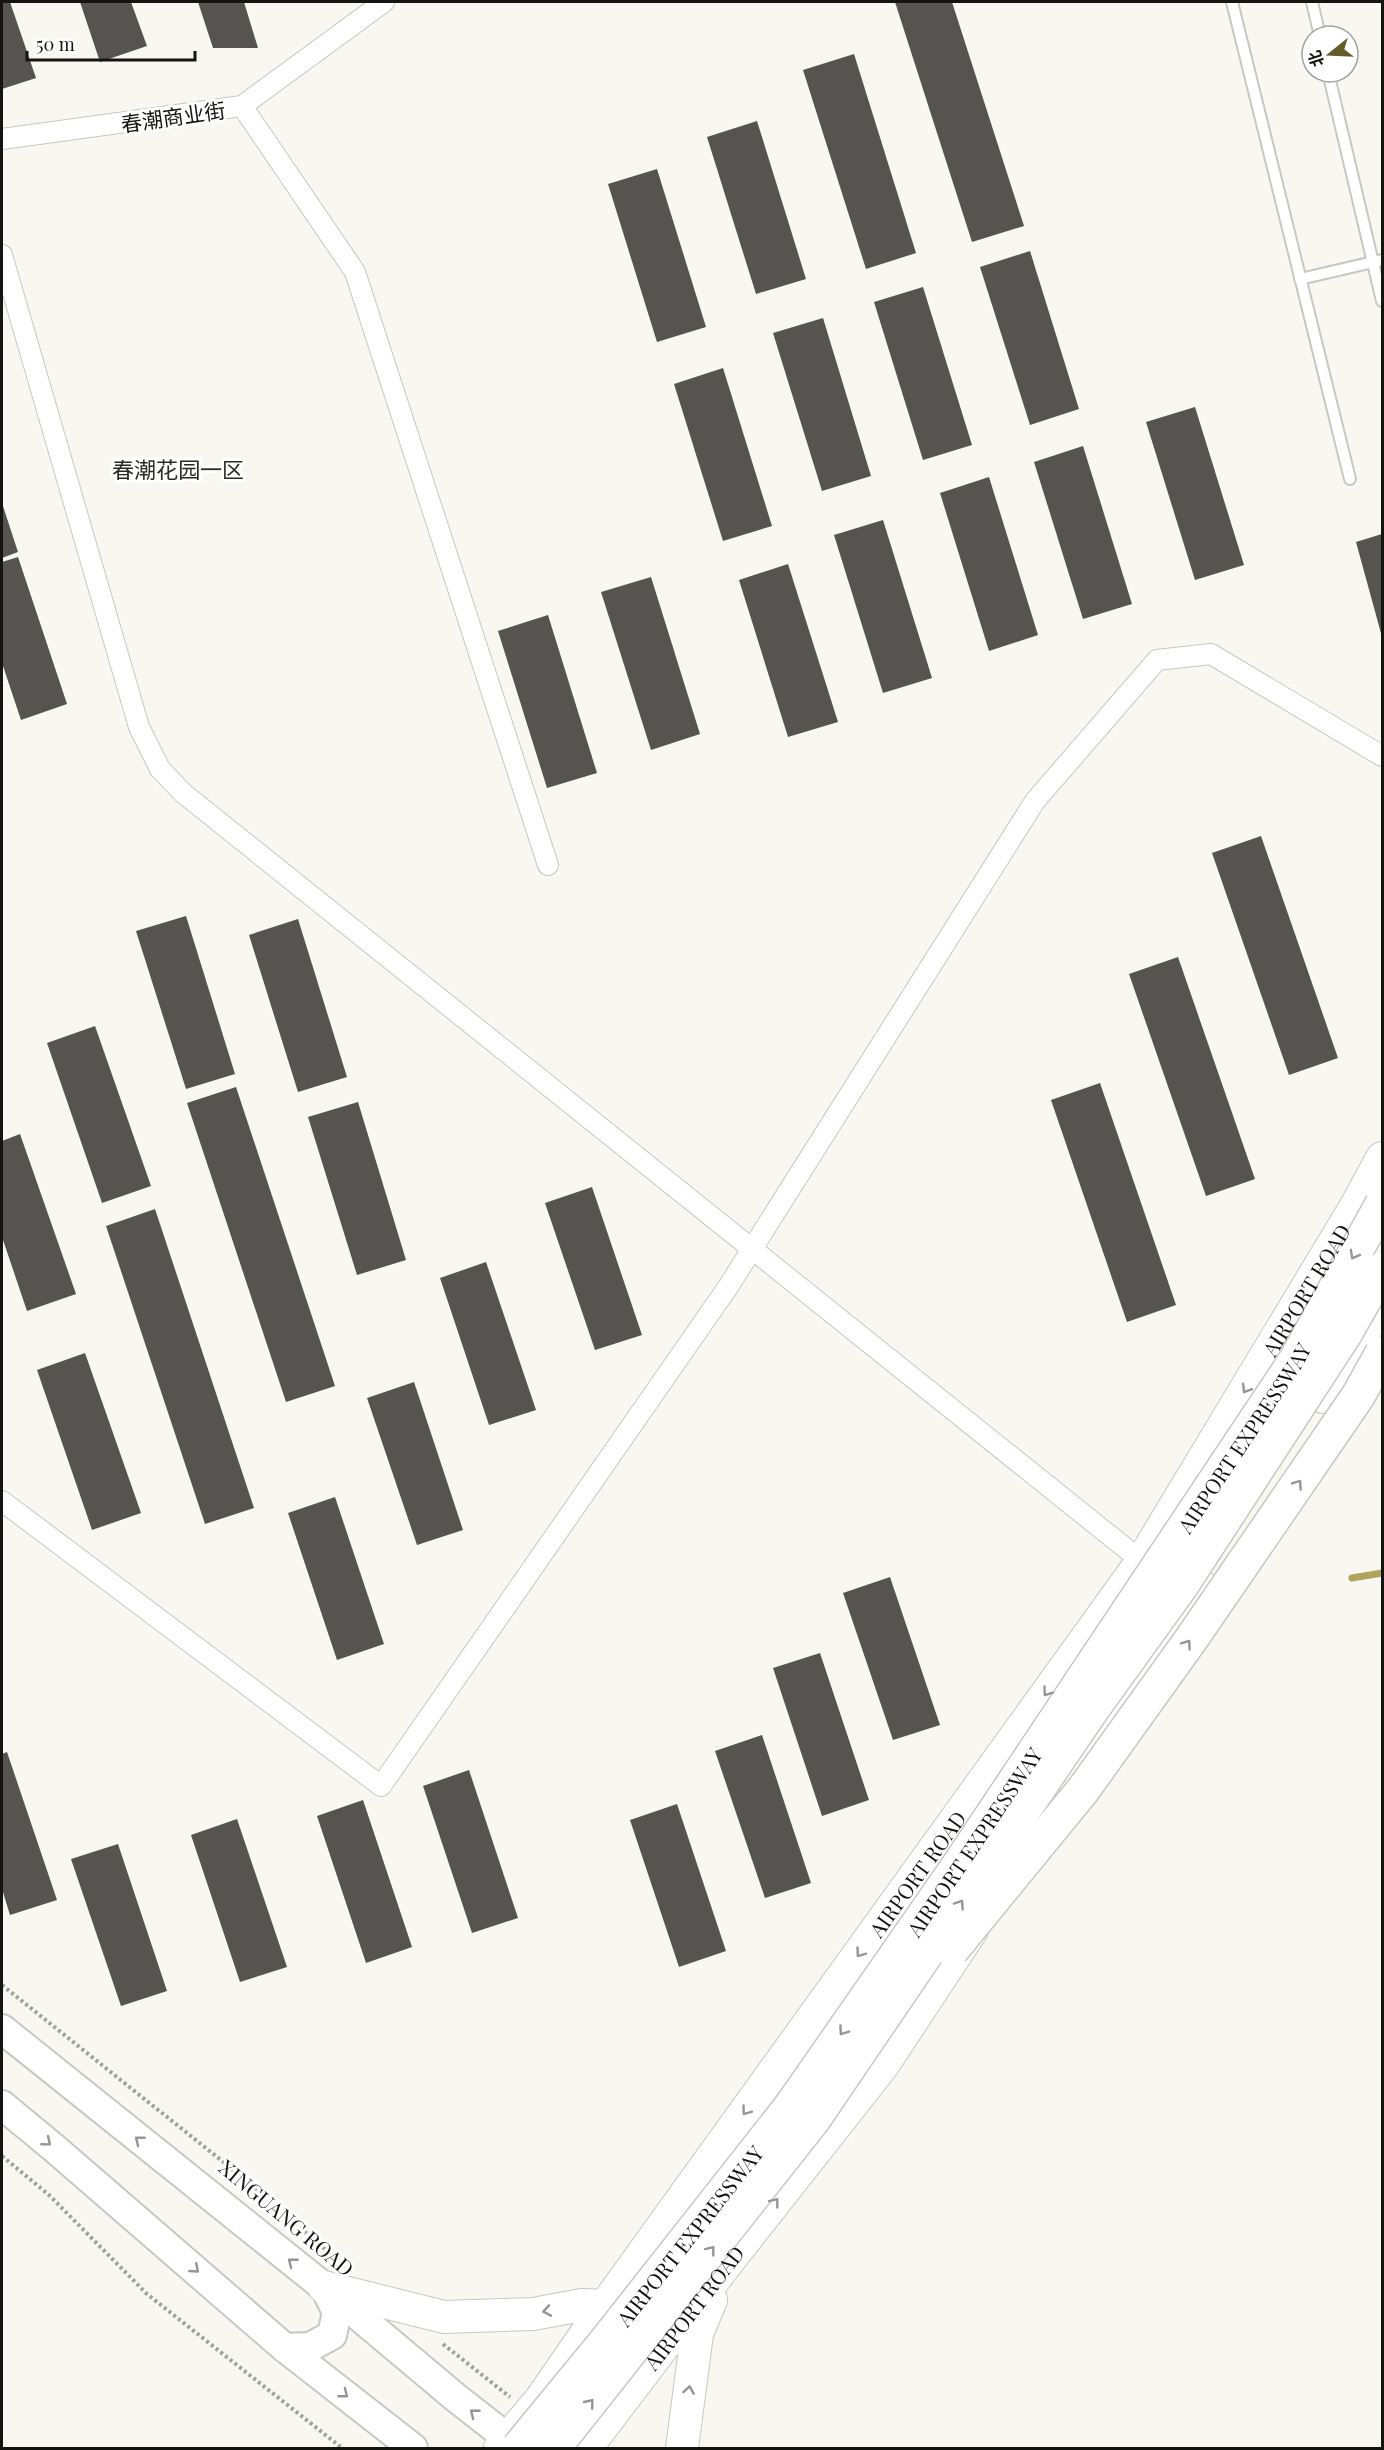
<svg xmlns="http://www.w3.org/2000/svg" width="1384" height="2450" viewBox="0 0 1384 2450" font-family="'Playfair Display','Noto Sans SC',serif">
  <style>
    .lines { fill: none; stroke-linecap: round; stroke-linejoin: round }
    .stream { stroke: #b0a45f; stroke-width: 7 }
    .building { fill: #555450 }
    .service-casing { stroke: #c8c7c3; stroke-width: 14 }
    .minor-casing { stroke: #c8c7c3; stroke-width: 22 }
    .secondary-casing { stroke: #c8c7c3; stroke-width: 32 }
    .primary-casing { stroke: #c8c7c3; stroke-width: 34 }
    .path { stroke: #a2a19d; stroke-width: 4; stroke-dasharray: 3 3; stroke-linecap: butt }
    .service { stroke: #fff; stroke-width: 10 }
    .minor { stroke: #fff; stroke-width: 20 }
    .secondary { stroke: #fff; stroke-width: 28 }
    .primary { stroke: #fff; stroke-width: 32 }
    .trunk-bridge-casing { stroke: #c8c7c3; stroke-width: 36; stroke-linecap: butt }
    .trunk-bridge { stroke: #fff; stroke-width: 33 }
    .oneway { stroke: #959594 }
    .labels { text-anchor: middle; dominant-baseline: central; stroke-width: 6; stroke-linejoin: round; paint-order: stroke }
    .street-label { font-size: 21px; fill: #141412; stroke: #fff }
    .neighbourhood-label { font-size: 22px; fill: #2a2926; stroke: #fff }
  </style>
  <rect width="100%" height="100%" fill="#f8f7f2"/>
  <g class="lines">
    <path class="stream" d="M1352,1578l30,-5"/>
  </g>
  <g class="building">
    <path d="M2,2h8l26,76 -34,11z"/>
    <path d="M80,2h51l16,44 -47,16z"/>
    <path d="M198,2h46l14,46h-45z"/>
    <path d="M895,2h57l72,224 -52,16z"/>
    <path d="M854,54l62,199 -50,16 -63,-199z"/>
    <path d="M757,121l49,158 -50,15 -49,-157z"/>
    <path d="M657,169l49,158 -49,15 -49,-158z"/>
    <path d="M1030,251l49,158 -49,16 -50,-158z"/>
    <path d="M923,287l49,158 -49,15 -49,-158z"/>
    <path d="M823,318l48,158 -49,15 -49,-158z"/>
    <path d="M723,368l49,158 -49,15 -49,-157z"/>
    <path d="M1195,407l49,158 -49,15 -49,-158z"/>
    <path d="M1083,446l49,158 -49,15 -49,-157z"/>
    <path d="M989,477l49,158 -49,16 -49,-158z"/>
    <path d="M2,503l16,49 -16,6z"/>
    <path d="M883,520l49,158 -49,15 -49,-158z"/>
    <path d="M1382,534v103l-26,-95z"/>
    <path d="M18,557l49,147 -46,16 -19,-57v-101z"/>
    <path d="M788,564l50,158 -50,15 -49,-157z"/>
    <path d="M651,577l49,157 -49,16 -50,-158z"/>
    <path d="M548,615l49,158 -50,15 -49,-157z"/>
    <path d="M1261,836l77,222 -49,17 -77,-222z"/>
    <path d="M186,916l49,158 -49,15 -50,-158z"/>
    <path d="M298,919l49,158 -49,15 -49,-157z"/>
    <path d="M1178,957l77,222 -49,17 -77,-222z"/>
    <path d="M95,1026l56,160 -49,17 -55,-160z"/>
    <path d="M1100,1083l76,222 -49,17 -76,-222z"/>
    <path d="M236,1087l99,299 -49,16 -99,-299z"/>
    <path d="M358,1102l48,158 -49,15 -49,-158z"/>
    <path d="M20,1134l56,160 -49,17 -25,-74v-96z"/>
    <path d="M592,1187l50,148 -47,15 -50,-147z"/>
    <path d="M155,1209l99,299 -49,16 -99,-298z"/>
    <path d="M486,1262l50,148 -47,15 -49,-147z"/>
    <path d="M85,1353l56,160 -49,17 -55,-160z"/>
    <path d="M414,1382l49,148 -46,15 -50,-147z"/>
    <path d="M335,1497l49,147 -47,16 -49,-147z"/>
    <path d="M890,1577l50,148 -47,15 -50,-147z"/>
    <path d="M820,1653l49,147 -47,16 -49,-148z"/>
    <path d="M762,1735l49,148 -46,15 -50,-147z"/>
    <path d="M7,1752l50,148 -47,15 -8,-26v-135z"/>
    <path d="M469,1770l49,148 -46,15 -49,-147z"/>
    <path d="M363,1800l49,147 -46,16 -49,-147z"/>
    <path d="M677,1804l49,147 -47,16 -49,-147z"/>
    <path d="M237,1819l50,148 -47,15 -49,-147z"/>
    <path d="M118,1844l49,147 -46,15 -50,-147z"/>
  </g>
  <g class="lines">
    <g class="service-casing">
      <g id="service">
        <path d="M1232,2l118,477"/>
        <path d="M1312,2l8,34"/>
        <path d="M1328,72l54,229"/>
        <path d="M1300,279l82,-19"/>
      </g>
    </g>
    <g class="minor-casing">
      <g id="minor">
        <path d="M242,106l113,166 193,593"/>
        <path d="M2,139l240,-33 142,-104"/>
        <path d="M2,255l137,472 21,42 23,24 966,774"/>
        <path d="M2,1501l379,285 347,-499 307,-486 122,-141 54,-6 171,102"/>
      </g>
    </g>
    <g class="secondary-casing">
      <g id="secondary">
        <path d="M2,2029l322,258 131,110 65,51"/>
        <path d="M2,2105l52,43 231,200 128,100"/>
        <path d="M285,2348l25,-1 22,-12 5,-23 -12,-24"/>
      </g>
    </g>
    <g class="primary-casing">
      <g id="primary">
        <path d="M1323,1397l50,-80"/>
        <path d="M1066,1788l134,-203"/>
        <path d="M324,2287l120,30 89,-3 49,-9 23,1"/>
        <path id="s1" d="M500,2448l41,-49 64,-93 537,-745 214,-355 26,-48"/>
        <path id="s2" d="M586,2448l137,-180 160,-203 89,-135"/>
        <path d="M682,2448l15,-114 14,-34"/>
      </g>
    </g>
    <g class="path">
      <path d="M2,1985l225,180 114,98"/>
      <path d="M2,2156l47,39 98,99 195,154"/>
      <path d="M443,2344l67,53"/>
    </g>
    <use href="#service" class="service"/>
    <use href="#minor" class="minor"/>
    <use href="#secondary" class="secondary"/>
    <use href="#primary" class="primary"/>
    <g class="trunk-bridge-casing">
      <g id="trunk-bridge">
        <path d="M952,1950l131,-160 109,-152 166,-242 24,-43"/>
        <path id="s3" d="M518,2448l88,-107 185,-235 167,-240 337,-505 87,-157"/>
        <path d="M554,2448l260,-329 280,-412 88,-122 163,-251 37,-65"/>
      </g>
    </g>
    <use href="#trunk-bridge" class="trunk-bridge"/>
  </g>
  <defs><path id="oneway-chevron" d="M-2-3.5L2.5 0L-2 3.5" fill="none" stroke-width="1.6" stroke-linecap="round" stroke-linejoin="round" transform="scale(1.5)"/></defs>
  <g class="oneway">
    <use href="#oneway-chevron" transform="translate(1354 1255) rotate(119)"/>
    <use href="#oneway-chevron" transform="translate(1246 1389) rotate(121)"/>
    <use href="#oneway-chevron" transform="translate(1298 1484) rotate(-55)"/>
    <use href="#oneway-chevron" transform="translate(1187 1644) rotate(-55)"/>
    <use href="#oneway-chevron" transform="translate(1047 1692) rotate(126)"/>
    <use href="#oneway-chevron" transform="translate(960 1904) rotate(-56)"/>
    <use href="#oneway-chevron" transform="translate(860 1953) rotate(126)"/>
    <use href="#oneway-chevron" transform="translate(843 2031) rotate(125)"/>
    <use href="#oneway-chevron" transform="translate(746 2111) rotate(126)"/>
    <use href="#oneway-chevron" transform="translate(139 2140) rotate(-141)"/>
    <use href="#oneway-chevron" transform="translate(47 2142) rotate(39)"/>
    <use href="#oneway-chevron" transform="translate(775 2202) rotate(-52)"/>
    <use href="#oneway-chevron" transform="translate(711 2250) rotate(-52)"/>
    <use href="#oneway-chevron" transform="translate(292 2262) rotate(-142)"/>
    <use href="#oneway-chevron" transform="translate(195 2269) rotate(41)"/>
    <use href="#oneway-chevron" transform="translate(547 2311) rotate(170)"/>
    <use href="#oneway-chevron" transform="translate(689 2390) rotate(-81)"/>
    <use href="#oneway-chevron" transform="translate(344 2394) rotate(38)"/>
    <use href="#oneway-chevron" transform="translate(590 2403) rotate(-51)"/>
    <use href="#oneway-chevron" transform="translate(474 2413) rotate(-142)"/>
  </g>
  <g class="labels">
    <g class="street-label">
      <text transform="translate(173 116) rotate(-8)">春潮商业街</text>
      <text stroke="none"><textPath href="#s1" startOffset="1412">AIRPORT ROAD</textPath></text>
      <text stroke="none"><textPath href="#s3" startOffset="1245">AIRPORT EXPRESSWAY</textPath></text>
      <text stroke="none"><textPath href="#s3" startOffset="759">AIRPORT EXPRESSWAY</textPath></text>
      <text stroke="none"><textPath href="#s1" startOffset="710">AIRPORT ROAD</textPath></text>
      <text transform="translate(287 2217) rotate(40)">XINGUANG ROAD</text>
      <text stroke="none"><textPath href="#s3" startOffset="273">AIRPORT EXPRESSWAY</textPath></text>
      <text stroke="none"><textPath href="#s2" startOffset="177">AIRPORT ROAD</textPath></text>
    </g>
    <g class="neighbourhood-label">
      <text x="178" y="469">春潮花园一区</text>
    </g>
  </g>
  <rect width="1384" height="2450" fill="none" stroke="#141412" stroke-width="6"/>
  <g transform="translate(1330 54) rotate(252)"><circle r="28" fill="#ffffff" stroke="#a1a1a0" stroke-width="1.5"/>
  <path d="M0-4.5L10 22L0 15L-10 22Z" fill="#655b28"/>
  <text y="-9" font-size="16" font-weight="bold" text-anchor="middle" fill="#141412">北</text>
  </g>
  <path d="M27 51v9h168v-9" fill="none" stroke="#141412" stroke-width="3"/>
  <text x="36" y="51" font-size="18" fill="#141412" stroke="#ffffff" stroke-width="4.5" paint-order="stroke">50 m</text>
</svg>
